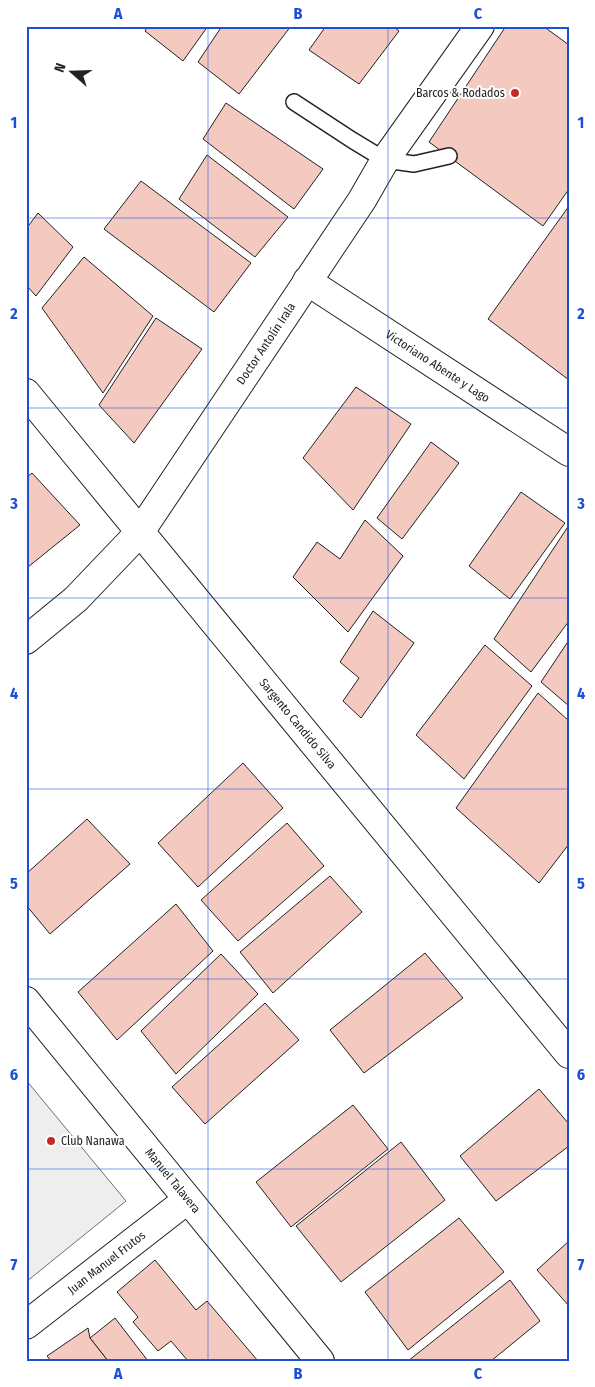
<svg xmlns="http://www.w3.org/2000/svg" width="595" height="1387" viewBox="0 0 595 1387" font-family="'Fira Sans Condensed',sans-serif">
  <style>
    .pitch { fill: #eee; stroke: #6f6f6f }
    .building { fill: #f3c9c0; stroke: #222 }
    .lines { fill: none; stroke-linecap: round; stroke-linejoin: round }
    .service-casing { stroke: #222; stroke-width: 18 }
    .minor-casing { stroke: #222; stroke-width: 30 }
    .tertiary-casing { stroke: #222; stroke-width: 30 }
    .service { stroke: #fff; stroke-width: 15 }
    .minor { stroke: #fff; stroke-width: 28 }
    .tertiary { stroke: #fff; stroke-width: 28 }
    .grid { fill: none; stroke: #1d4ed8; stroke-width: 1; stroke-opacity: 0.55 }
    .poi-dot { fill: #c62828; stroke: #fff; stroke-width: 2 }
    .labels { text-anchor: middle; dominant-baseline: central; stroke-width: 4; stroke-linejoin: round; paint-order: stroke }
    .poi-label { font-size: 12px; fill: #222; stroke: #fff; text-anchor: end }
    .street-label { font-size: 12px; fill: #222; stroke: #fff }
    .neatline { fill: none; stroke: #1d4ed8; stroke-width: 2 }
    .grid-label { font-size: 16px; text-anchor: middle; font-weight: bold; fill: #1d4ed8 }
  </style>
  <rect width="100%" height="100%" fill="#fff"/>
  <path class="pitch" d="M26,1080l100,121 -100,81z"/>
  <g class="building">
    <path d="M148,26h60l-25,35 -38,-30z"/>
    <path d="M222,26h69l-52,68 -41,-32z"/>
    <path d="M326,26h66l7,5 -40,53 -50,-34z"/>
    <path d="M506,26h37l26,19v144l-26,37 -114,-84z"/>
    <path d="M226,103l97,66 -29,40 -91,-70z"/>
    <path d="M207,155l81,62 -33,40 -76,-58z"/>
    <path d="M141,181l110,82 -37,49 -110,-83z"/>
    <path d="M569,206v174l-81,-61z"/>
    <path d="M38,213l35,34 -37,49 -10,-11v-56z"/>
    <path d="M84,257l69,59 -50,77 -61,-85z"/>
    <path d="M156,318l46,31 -68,94 -35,-38z"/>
    <path d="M356,387l55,37 -58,86 -50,-52z"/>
    <path d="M431,442l28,21 -57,76 -25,-21z"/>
    <path d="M32,473l48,52 -52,42 -2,-1v-88z"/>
    <path d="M521,492l44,31 -55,76 -41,-33z"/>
    <path d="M365,520l38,36 -55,76 -55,-55 24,-35 23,17z"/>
    <path d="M569,525v96l-38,51 -37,-33z"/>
    <path d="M373,611l41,32 -53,75 -18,-17 16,-23 -19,-16z"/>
    <path d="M569,640v66l-28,-24z"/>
    <path d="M485,645l47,41 -68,93 -48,-44z"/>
    <path d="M538,693l31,28v123l-30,39 -83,-75z"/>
    <path d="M243,763l40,45 -85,79 -40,-44z"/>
    <path d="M87,819l43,45 -80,70 -24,-29v-31z"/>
    <path d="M287,823l37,43 -86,75 -37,-41z"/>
    <path d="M330,876l32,36 -89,81 -33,-41z"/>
    <path d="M176,904l37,47 -96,89 -39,-48z"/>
    <path d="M425,953l38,45 -99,75 -34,-43z"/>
    <path d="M221,954l37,40 -82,80 -35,-43z"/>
    <path d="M265,1003l34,37 -94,84 -33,-37z"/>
    <path d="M539,1089l30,35v22l-73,55 -36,-45z"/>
    <path d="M353,1105l35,44 -97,78 -35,-45z"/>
    <path d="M401,1142l44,58 -104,82 -45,-56z"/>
    <path d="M459,1218l45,54 -96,78 -43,-58z"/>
    <path d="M569,1241v65l-32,-36z"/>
    <path d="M155,1260l41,50 11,-9 51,60h-70l-17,-20 -13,10 -25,-29 5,-5 -21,-25z"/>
    <path d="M510,1280l30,41 -49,40h-83z"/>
    <path d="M115,1318l33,43h-40l-18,-23z"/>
    <path d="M88,1328l2,10 18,23h-57l-4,-5z"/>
  </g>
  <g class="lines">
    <g class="service-casing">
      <path id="service" d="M294,102l58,38 33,20 29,4 35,-8"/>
    </g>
    <g class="minor-casing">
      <g id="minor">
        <path id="s1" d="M307,281l262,171"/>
        <path id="s2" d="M26,393l543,661"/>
        <path id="s3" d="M26,1001l294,360"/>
        <path id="s4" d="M26,1325l161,-125"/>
      </g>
    </g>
    <g class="tertiary-casing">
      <g id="tertiary">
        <path id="s5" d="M26,640l50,-41 64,-67 222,-332 23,-40 95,-134"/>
      </g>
    </g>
    <use href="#service" class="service"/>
    <use href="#minor" class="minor"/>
    <use href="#tertiary" class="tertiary"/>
  </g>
  <path class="grid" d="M208,26v1335M388,26v1335M26,218h543M26,408h543M26,598h543M26,789h543M26,979h543M26,1169h543"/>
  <g class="poi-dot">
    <circle cx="515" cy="93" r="5"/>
    <circle cx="51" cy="1141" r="5"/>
  </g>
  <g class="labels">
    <g class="poi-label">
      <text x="505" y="93">Barcos &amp; Rodados</text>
      <text x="61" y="1141" text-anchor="start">Club Nanawa</text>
    </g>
    <g class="street-label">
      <text stroke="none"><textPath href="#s5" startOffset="384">Doctor Antolín Irala</textPath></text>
      <text stroke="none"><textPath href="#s1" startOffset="156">Victoriano Abente y Lago</textPath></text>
      <text stroke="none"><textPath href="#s2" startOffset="428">Sargento Candido Silva</textPath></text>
      <text stroke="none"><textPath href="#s3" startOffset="232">Manuel Talavera</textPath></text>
      <text stroke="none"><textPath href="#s4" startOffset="102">Juan Manuel Frutos</textPath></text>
    </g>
  </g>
  <rect width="595" height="1387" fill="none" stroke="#ffffff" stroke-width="55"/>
  <g transform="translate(72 72) rotate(290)" stroke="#ffffff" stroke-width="4" paint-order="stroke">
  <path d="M0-4L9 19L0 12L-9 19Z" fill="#222222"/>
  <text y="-8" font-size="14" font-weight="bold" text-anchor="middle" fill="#222222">N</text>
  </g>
  <rect x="28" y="28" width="540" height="1332" class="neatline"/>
  <g class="grid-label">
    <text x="118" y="19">A</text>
    <text x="298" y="19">B</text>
    <text x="478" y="19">C</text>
    <text x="14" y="128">1</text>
    <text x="581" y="128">1</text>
    <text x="14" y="319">2</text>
    <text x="581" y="319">2</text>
    <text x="14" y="509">3</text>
    <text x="581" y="509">3</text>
    <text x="14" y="699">4</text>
    <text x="581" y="699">4</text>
    <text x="14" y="889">5</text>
    <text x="581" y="889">5</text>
    <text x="14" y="1080">6</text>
    <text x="581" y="1080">6</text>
    <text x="14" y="1270">7</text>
    <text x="581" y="1270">7</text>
    <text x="118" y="1379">A</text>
    <text x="298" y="1379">B</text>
    <text x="478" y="1379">C</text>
  </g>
</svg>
